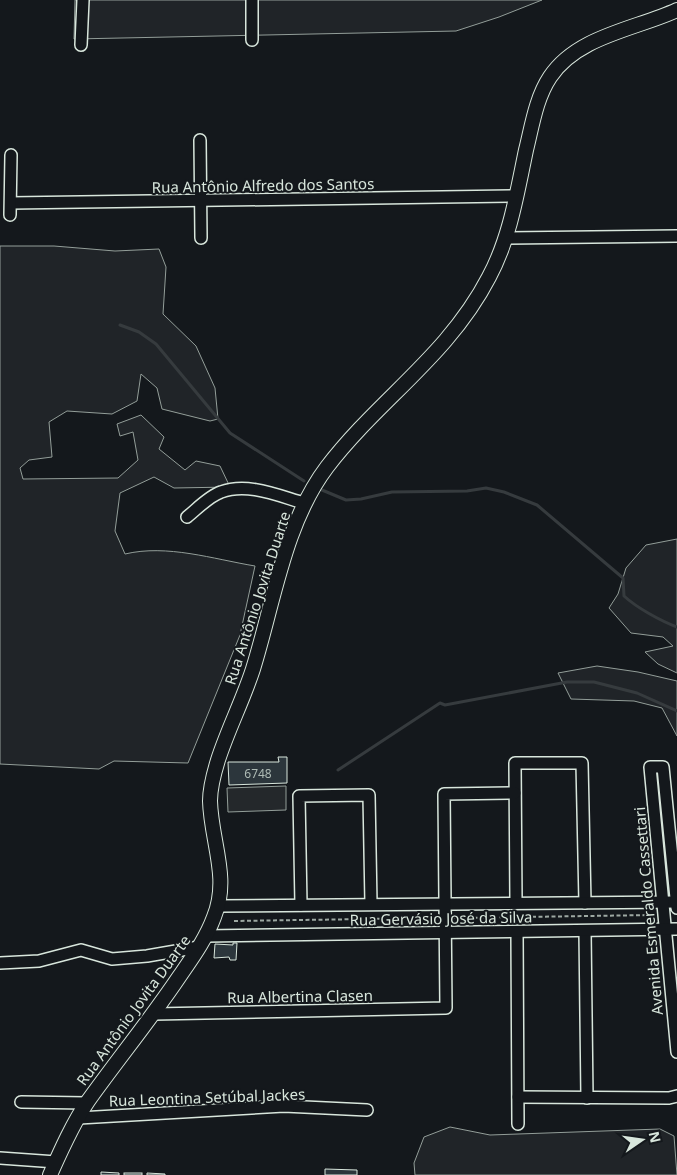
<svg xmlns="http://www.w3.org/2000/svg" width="677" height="1175" viewBox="0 0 677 1175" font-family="'Noto Sans',sans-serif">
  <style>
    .green { fill: #202428; stroke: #939e99 }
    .parking { fill: #24282b; stroke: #939e99 }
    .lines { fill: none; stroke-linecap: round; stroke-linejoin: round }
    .stream { stroke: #363b3e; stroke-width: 3 }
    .building { fill: #2c363c; stroke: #d8e6dc }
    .minor-casing { stroke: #d8e6dc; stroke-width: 14 }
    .major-casing { stroke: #d8e6dc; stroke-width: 16 }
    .path { stroke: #9da8a2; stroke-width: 2; stroke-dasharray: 4 2.5; stroke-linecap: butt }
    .minor { stroke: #14181c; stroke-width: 11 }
    .major { stroke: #14181c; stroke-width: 14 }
    .labels { text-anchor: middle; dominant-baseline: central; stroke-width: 4; stroke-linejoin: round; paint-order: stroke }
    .number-label { font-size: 12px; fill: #adbab4 }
    .street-label { font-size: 15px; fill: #d8e6dc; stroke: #14181c }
  </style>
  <rect width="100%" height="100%" fill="#14181c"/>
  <g class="green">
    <path d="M75,0h467l-43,17 -43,14 -382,8z"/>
    <path d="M0,246h54l61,5 44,-2 7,18 -3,47 33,32 19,42 3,31 -8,2 -48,-12 -5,-21 -16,-14 -4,27 -25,13 -45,-3 -18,11 3,35 -23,3 -9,8 3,11 95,-1 20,-18 -5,-28 -13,4 -3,-12 24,-9 23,22 -5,12 26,21 11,-9 24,5 10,21 -56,1 -20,-11 -34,16 -5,38 10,23c42,-10 88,5 130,12l-15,69 -52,128 -74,-2 -15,8 -99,-5z"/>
    <path d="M677,539v134l-19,-9 -13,-12 28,-6 -10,-9 -32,-4 -22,-25 9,-14 8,-26 20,-23z"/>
    <path d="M597,666l41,6 39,9v55l-15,-28 -28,-7 -63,-2 -13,-26z"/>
    <path d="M450,1127l40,8 170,-6 14,7 3,39h-262l-1,-12 10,-26z"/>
  </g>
  <path class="parking" d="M286,786v24l-58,2 -1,-24z"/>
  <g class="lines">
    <g class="stream">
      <path d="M120,325l19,7 17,12 74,89 74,48"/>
      <path d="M322,490l24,10 15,-1 31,-7 75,-1 19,-3 18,4 33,13 86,73 1,18c13,12 37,25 53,31"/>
      <path d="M338,770l102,-67 5,2 122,-23h27l43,11 40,18"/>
    </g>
  </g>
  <g class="building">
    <path d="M278,757h9v26l-58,2 -1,-23h51z"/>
    <path d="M233,943h4l-1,17h-6l-1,-3 -15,1 1,-14 18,1z"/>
    <path d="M325,1169l32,1v5h-32z"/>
    <path d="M101,1172l18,1v2h-18z"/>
    <rect x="124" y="1173" width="18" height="2"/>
    <path d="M147,1173l18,1v1h-18z"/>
  </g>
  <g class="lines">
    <g class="minor-casing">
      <g id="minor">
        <path d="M252,0v40"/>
        <path d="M81,45l2,-45"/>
        <path d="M200,140l1,98"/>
        <path d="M11,203l505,-7"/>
        <path d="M10,215l1,-60"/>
        <path d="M506,238l171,-2"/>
        <path d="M187,517c10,-8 22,-21 34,-25 27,-10 58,4 83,11"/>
        <path d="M516,903l-1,-140h67l3,140"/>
        <path d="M301,905l-2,-109 70,-1 2,109"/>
        <path d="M218,906l459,-4"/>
        <path d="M677,908l-14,-141h-13l27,285"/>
        <path d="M585,931l2,167"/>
        <path d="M517,932l1,192"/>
        <path d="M206,936l471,-7"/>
        <path d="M0,963l39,-2 42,-11 31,9 35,-3 52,-9"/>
        <path d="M154,1014l292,-6 -2,-214 71,-1"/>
        <path d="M518,1097l151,1 8,-2"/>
        <path d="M21,1102l65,1"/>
        <path d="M79,1118l205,-12 83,4"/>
        <path d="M0,1158l56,4"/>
      </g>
    </g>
    <g class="major-casing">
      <path id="major" d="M50,1175c11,-25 23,-52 38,-74 30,-42 62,-81 91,-124 13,-19 27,-38 35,-60 16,-39 -3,-76 -4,-116 0,-14 4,-28 8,-41 10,-31 25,-60 35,-91 21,-67 31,-145 74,-202 52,-68 121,-111 162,-190 21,-39 28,-84 37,-127 6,-24 10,-52 24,-73 27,-41 86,-48 127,-67"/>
    </g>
    <g class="path">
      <path d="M454,918l200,-3"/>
      <path d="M234,921l200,-3"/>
    </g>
    <use href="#minor" class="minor"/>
    <use href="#major" class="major"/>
  </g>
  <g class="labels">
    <g class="number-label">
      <text x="258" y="773">6748</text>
    </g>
    <g class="street-label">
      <text transform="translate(263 185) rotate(-1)">Rua Antônio Alfredo dos Santos</text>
      <text transform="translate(257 598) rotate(-72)">Rua Antônio Jovita Duarte</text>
      <text transform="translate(648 911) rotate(-95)">Avenida Esmeraldo Cassettari</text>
      <text transform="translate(441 918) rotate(-1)">Rua Gervásio José da Silva</text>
      <text transform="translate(300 996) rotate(-1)">Rua Albertina Clasen</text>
      <text transform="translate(133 1010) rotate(-54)">Rua Antônio Jovita Duarte</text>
      <text transform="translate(207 1097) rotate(-2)">Rua Leontina Setúbal Jackes</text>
    </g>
  </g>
  <g transform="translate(642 1140) rotate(77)" stroke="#14181c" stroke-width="4" paint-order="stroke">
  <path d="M0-4L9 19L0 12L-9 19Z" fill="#d8e6dc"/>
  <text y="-8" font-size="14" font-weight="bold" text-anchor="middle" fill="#d8e6dc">N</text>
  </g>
</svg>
